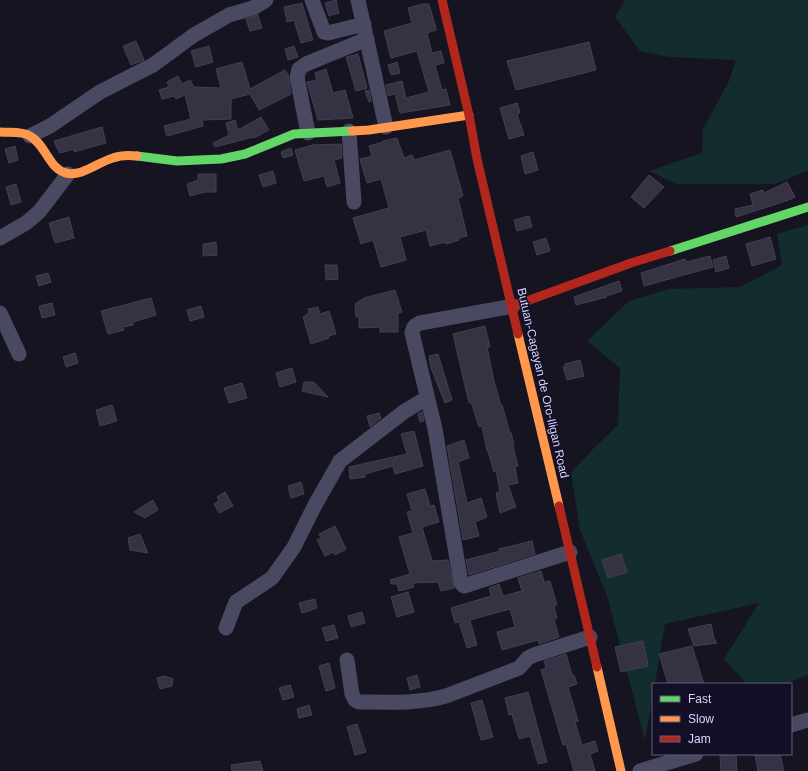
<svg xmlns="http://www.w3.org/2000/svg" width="808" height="771" viewBox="0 0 808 771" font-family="Arial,sans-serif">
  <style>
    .green { fill: #132c2d }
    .building { fill: #343243; stroke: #433f54 }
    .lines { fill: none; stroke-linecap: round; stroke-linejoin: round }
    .street { stroke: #4a4962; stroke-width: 15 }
    .fast { stroke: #63d668; stroke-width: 9 }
    .slow { stroke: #ff974d; stroke-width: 9 }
    .jam { stroke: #b3261e; stroke-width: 9 }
    .labels { text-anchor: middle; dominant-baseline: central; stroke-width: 3; stroke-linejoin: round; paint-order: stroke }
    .street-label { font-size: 12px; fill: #d9d4ff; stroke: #130f26 }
  </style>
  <rect width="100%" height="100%" fill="#161421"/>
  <g class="green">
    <path d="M625,0h183v171l-34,13h-98l-27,-13 53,-18 1,-24 26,-48 7,-21 -67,-3 -29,-6 -25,-34z"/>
    <path d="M808,225v450l-23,9h-38l-23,-25 35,-56 -94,21 -10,60h-2v11l-8,45 -38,-144 -27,-66 -9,-57 23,-25 24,-23 2,-57 -33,-27 42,-40 39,-12 72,-2 42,-22 -5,-31z"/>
  </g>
  <g class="building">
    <path d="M336,0l3,13 -10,3 -4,-13z"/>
    <path d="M302,3l11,37 -12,3 -7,-23 -7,2 -3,-15z"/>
    <path d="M423,4h6l7,24v2l-9,3 5,20 9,-2 3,12 -9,2 7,25 4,-1 4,16 -50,8 -5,-19 -7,2 -2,-11 16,-4 4,17 23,-6 -12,-41 -26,7 -7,-27 28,-8 -4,-15z"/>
    <path d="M258,15l4,13 -12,3 -4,-12z"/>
    <path d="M136,41l8,19 -13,5 -8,-19z"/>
    <path d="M589,42l7,28 -80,20 -9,-29z"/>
    <path d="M209,46l4,16 -17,5 -5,-16z"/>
    <path d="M294,46l4,11 -10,3 -3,-11z"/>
    <path d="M358,54l9,34 -11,3 -10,-34z"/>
    <path d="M242,62l8,27 35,-19 3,5 3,19 -32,16 -9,-16 -19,5v20l-29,1 1,6 -36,10 -3,-10 27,-7 -6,-24 -9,4 -2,-3 -12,3 -3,-9 10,-3 -2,-5 11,-6 4,8 8,-4 4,7 27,1 -5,-19z"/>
    <path d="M397,62l3,11 -9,2 -3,-10z"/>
    <path d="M326,69l7,24 12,-3 8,28 -35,2 -11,-38 10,-2 -2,-7z"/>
    <path d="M369,90l2,11 -2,1 -4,-11z"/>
    <path d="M517,103l3,10 -3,1 7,21 -15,4 -9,-31z"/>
    <path d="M261,117l8,13 -15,8 -1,-1 -38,10 -2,-4 16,-8 -3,-12 9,-3 3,10z"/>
    <path d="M102,127l4,16 -32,9v-3l-14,4 -4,-7 -2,-5z"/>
    <path d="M397,138l7,20 8,-3 2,5 36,-10 13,46 -5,2 9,38 -9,2 1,2 -13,4 -1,-2 -15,4 -4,-16 -26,7 6,23 -25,7 -8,-27 -12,4 -8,-26 36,-10 -8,-29 -14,4 -7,-24 12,-3 -3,-10 14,-4v-1z"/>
    <path d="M341,144l1,14 -8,2 6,23 -13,4 -3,-11 -20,5 -9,-31 18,-5z"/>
    <path d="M15,146l3,14 -9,3 -4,-14z"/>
    <path d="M291,148l2,7 -10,3 -2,-6z"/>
    <path d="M533,152l5,18 -13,4 -4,-18z"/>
    <path d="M273,171l3,12 -13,4 -4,-12z"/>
    <path d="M198,174h18v18h-11l-15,4 -3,-12 11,-4z"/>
    <path d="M649,175l15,12 -20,21 -13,-11z"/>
    <path d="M787,182l8,15 -9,4 -50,16 -1,-8 18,-4 -3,-11 13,-4 1,3z"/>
    <path d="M16,184l5,18 -10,3 -5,-18z"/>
    <path d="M529,216l3,11 -15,4 -3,-11z"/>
    <path d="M69,217l5,21 -19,5 -6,-20z"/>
    <path d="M770,237l6,22 -24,7 -6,-22z"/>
    <path d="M546,238l4,13 -13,4 -4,-13z"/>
    <path d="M216,242l1,13 -14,1v-12z"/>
    <path d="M710,256l3,11 -69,19 -3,-13 44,-14 1,3z"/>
    <path d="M726,256l3,12 -13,4 -3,-12z"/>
    <path d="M325,265h12l1,14 -12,1z"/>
    <path d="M48,273l3,9 -12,4 -3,-10z"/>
    <path d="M619,281l3,10 -16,5 1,1 -31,8 -2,-8z"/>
    <path d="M395,290l7,22 -4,1v19h-18v-5l-21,1v-11h-3l-1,-13 9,-6z"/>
    <path d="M151,298l5,17 -23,7v3l-10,2 1,3 -16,4 -7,-23z"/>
    <path d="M52,303l3,12 -13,3 -3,-12z"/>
    <path d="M201,306l3,11 -14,4 -3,-11z"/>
    <path d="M318,307l2,7 9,-3 7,23 -8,2 1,2 -18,6 -8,-27 6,-4 -1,-4z"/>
    <path d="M485,326l5,21h-3l7,34 7,25 1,-1 8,28h1l3,12 -1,1 5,20 -3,1 3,16 -10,2 8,22 -16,6 -4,-20 4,-2 -4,-20 -2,1 -6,-21h-1l-5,-25 -3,1 -8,-25 -2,1 -16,-69z"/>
    <path d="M75,353l3,10 -12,4 -3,-10z"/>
    <path d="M438,354l14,46 -7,3 -14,-35 -2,-12z"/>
    <path d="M580,360l4,16 -17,4 -4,-13 2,-1v-2z"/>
    <path d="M292,368l4,14 -16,5 -4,-14z"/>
    <path d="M304,382h10l14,15 -26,-6z"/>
    <path d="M242,383l5,15 -18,5 -5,-15z"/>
    <path d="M112,405l5,16 -17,5 -4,-16z"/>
    <path d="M422,412l2,9 -4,1 -2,-8z"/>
    <path d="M379,413l2,5 -11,9 -3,-11z"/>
    <path d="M414,431l9,35 -28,8 -2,-8 -28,8v3l-15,2 -1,-12 58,-13 -6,-20z"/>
    <path d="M464,440l5,18 -11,4 9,41 14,-5 6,19 -12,5 4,14 -16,4 -16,-94z"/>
    <path d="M301,482l3,12 -13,4 -3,-12z"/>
    <path d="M425,489l5,17 4,-1 5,17 -17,5 10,34 16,-1 6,28 -13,3 -3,-9 -26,1 2,4 -15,4 -2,-7h-6l-1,-4 20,-6 -11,-37 14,-4 -6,-21 5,-1 -5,-17z"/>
    <path d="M225,492l8,14 -14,7 -5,-9 5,-3 -2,-4z"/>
    <path d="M153,500l5,10 -13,8 -11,-6z"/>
    <path d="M335,526l11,23 -11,6 -1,-3 -9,4 -8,-16 4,-2 -2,-4z"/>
    <path d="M140,534l8,19 -18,-3 -2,-12z"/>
    <path d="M532,541l3,13 -66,21 -3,-15 34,-9 -1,-2z"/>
    <path d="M621,554l6,18 -19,6 -6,-18z"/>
    <path d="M541,571l3,11 6,-1 7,24 -3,1 3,12 -3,1 5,18 -20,7 -1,-4 -36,10 -5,-18 18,-5 -5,-18 -40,11 7,25 -10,3 -8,-26 -4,1 -4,-15 40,-12 -2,-8 10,-4 4,12 19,-5 -4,-13z"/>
    <path d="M408,592l6,20 -17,5 -6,-20z"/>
    <path d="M315,599l2,9 -15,5 -3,-10z"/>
    <path d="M362,612l3,11 -14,4 -3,-11z"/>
    <path d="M711,624l3,14 3,5 -23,3 -6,-17z"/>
    <path d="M334,625l4,13 -12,3 -4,-13z"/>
    <path d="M643,641l5,25 -27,6 -6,-25z"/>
    <path d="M692,646l12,38h-36l-9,-30z"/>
    <path d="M566,654l6,21h2l3,9 -9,3 10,34 -3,1 7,23 13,-4 3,10 -8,3 5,17h-21l-8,-27 -3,1 -22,-75 5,-2 -2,-7z"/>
    <path d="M329,663l6,25 -9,3 -7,-25z"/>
    <path d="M417,675l3,12 -10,3 -3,-12z"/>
    <path d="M165,676l8,3 -1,7 -12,3 -3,-11z"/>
    <path d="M290,685l4,12 -11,3 -4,-12z"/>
    <path d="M528,692l19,70 -9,2 -8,-28 -11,3 -7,-25 -3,1 -4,-17z"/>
    <path d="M482,700l11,37 -12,3 -10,-37z"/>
    <path d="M309,705l3,10 -13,3 -2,-9z"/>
    <path d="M357,724l9,28 -11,3 -8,-28z"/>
    <path d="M736,754l1,17h-16l-1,-16z"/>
    <path d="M755,754h25l4,17h-26z"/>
    <path d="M260,761l3,10h-31l-1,-6z"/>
  </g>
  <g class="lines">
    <g class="street">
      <path d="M312,0l12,32 4,1 36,-9"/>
      <path d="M358,0l28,127"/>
      <path d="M349,131l5,71"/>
      <path d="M308,133l-11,-56 2,-8 7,-5 61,-25"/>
      <path d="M30,136l20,-10 50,-34 53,-27 41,-30 35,-20 24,-7 13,-8"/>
      <path d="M0,238l26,-15 13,-11 29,-38"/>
      <path d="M513,306l-93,17c-6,3 -7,4 -8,10l23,96 26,154 3,3 106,-34"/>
      <path d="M0,313l19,41"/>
      <path d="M226,628l10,-26 36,-24 22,-31 21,-42 25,-44 65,-50 22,-13"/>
      <path d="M347,660l5,34 3,6 4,2c29,0 59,2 87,-6l73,-28 9,-10 6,-3 56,-18"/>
      <path d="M791,725l17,-5"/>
      <path d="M640,771l56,-17"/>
    </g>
    <g class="fast">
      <path d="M137,156l40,5 44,-2 24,-5 49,-20 58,-3"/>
      <path d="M670,251l138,-44"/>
    </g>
    <g class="slow">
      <path d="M352,131l17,-1 100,-15"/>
      <path d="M0,132c10,1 22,-1 30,4 16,9 19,33 36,37 16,4 32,-11 47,-15 8,-3 16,-3 24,-2"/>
      <path d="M518,334l41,172"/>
      <path d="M597,667l24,104"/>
    </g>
    <g class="jam">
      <path d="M442,0l27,115 8,44 41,175"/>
      <path d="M513,306l118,-43 39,-12"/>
      <path d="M559,506l38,161"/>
    </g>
  </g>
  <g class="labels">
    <g class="street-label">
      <text transform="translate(543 383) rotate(77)">Butuan-Cagayan de Oro-Iligan Road</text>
    </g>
  </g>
  <rect x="652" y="683" width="140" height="72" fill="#130f26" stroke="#625e7d"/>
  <rect x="660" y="696" width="20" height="6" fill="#63d668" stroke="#625e7d"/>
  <text x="688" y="703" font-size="12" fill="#d9d4ff">Fast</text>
  <rect x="660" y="716" width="20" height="6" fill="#ff974d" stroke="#625e7d"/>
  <text x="688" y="723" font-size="12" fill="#d9d4ff">Slow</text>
  <rect x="660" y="736" width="20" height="6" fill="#b3261e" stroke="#625e7d"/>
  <text x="688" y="743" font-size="12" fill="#d9d4ff">Jam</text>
</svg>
